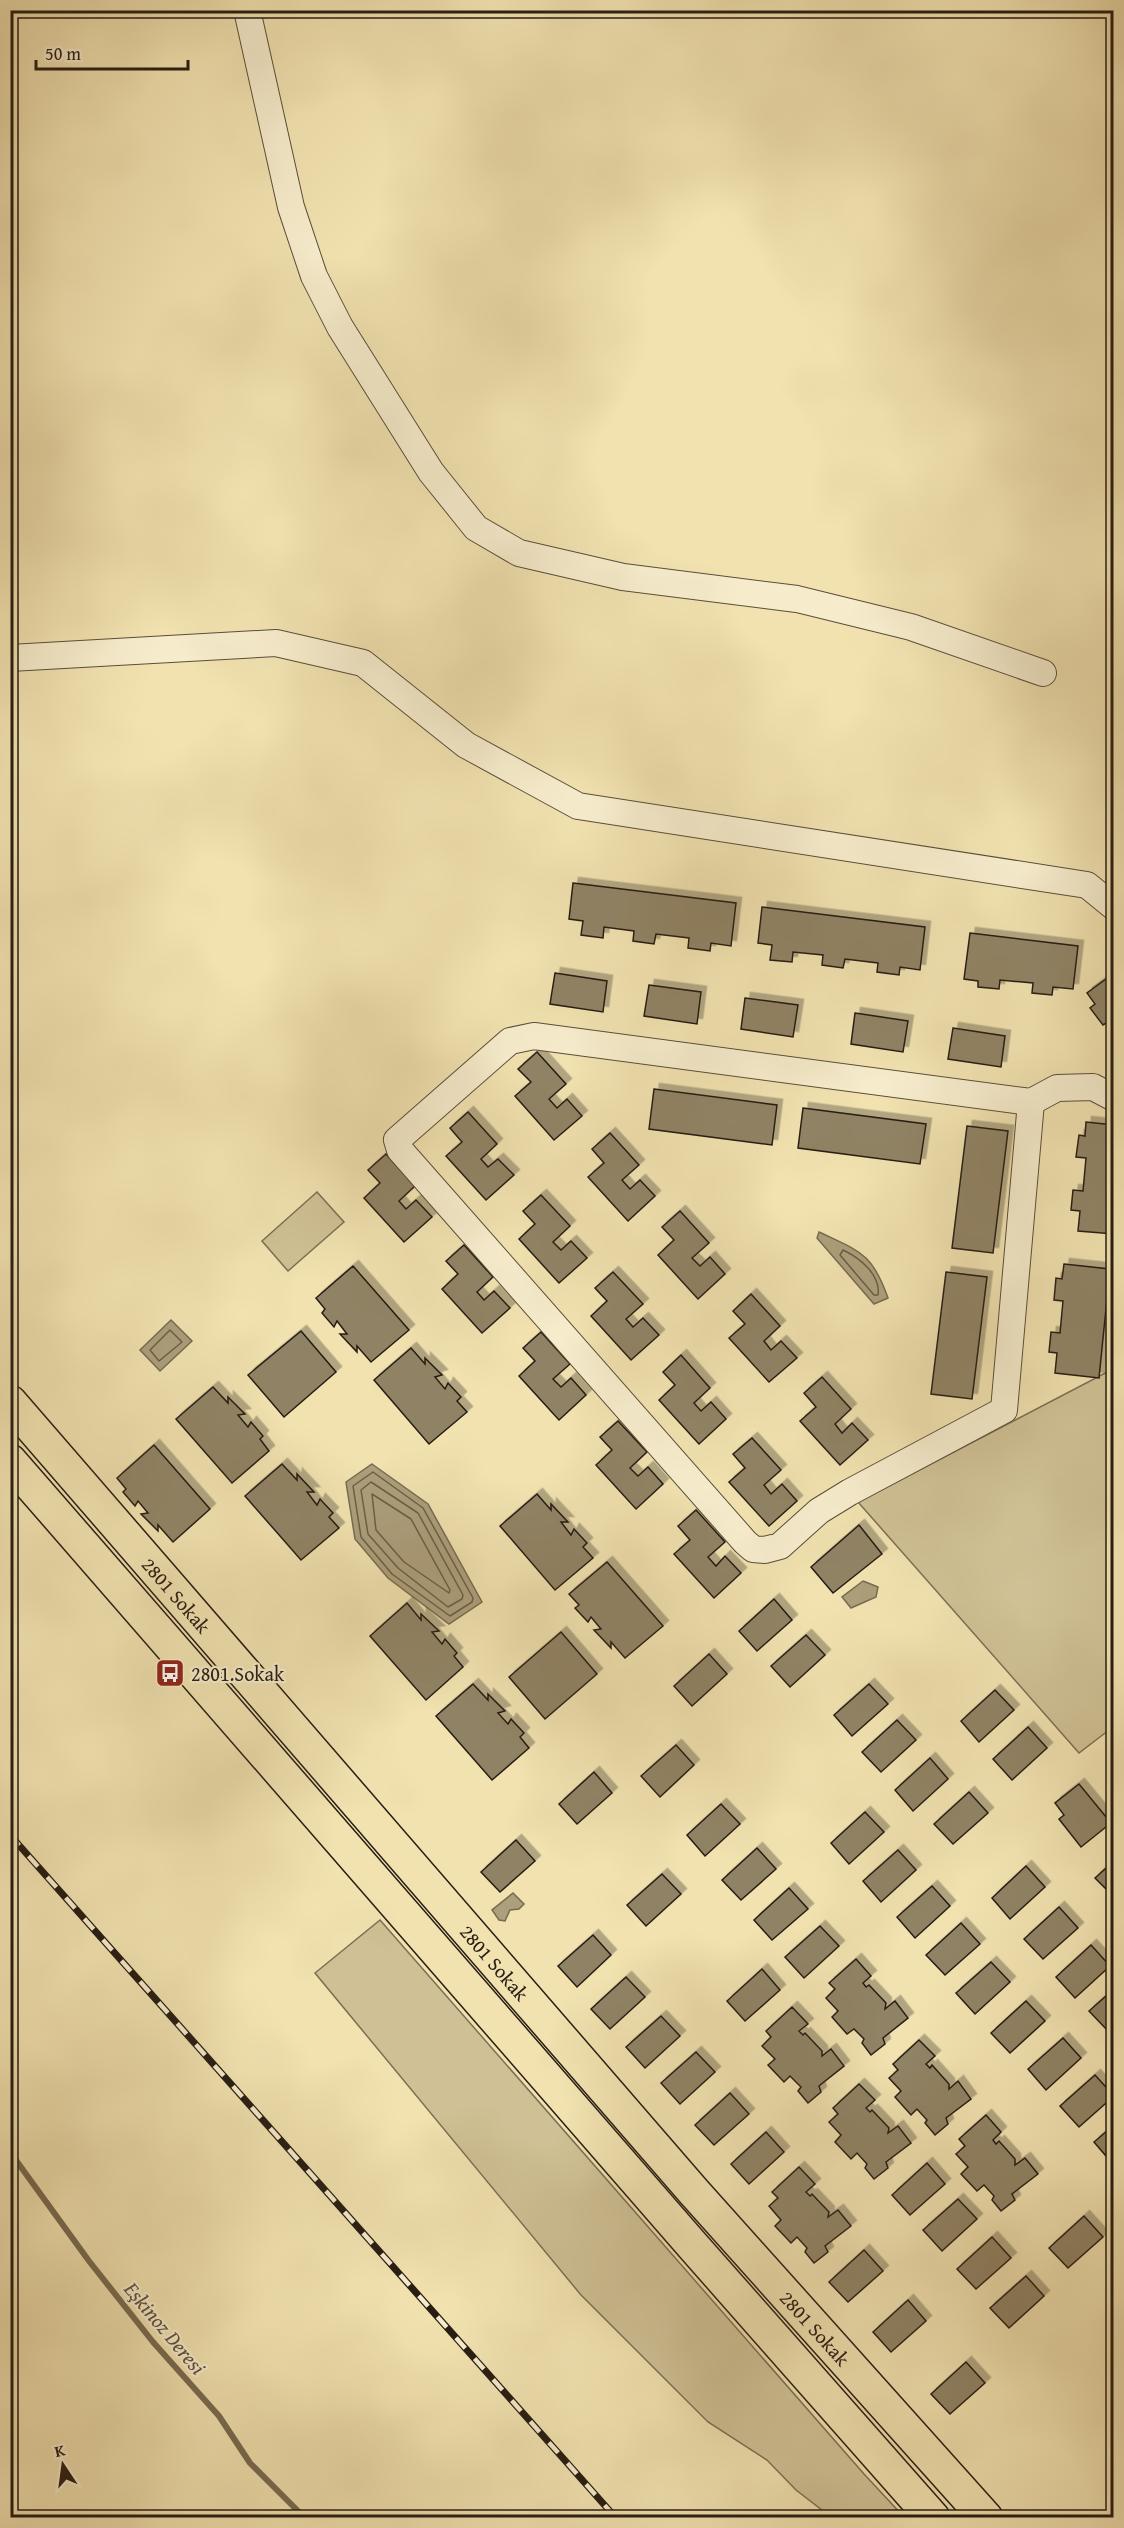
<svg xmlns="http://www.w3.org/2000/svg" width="1124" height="2528" viewBox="0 0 1124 2528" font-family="'Gentium Book Plus',serif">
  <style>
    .green { fill: #cfc195; stroke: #7b6f54; stroke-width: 1.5 }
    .water { fill: #ac9f7b; stroke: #776b51; stroke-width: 1.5 }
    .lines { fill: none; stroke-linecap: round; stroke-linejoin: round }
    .shore { stroke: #6a5e47; stroke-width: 1.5 }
    .stream { stroke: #776b51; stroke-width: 6 }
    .building { fill: #908365; stroke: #271d13; stroke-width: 1.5; filter: url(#shadow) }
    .minor-casing { stroke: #5a4e3a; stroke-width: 28 }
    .major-casing { stroke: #271d13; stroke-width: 36 }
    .minor { stroke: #f6eccc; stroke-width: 26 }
    .major { stroke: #f1e2b0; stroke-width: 33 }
    .rail-casing { stroke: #271d13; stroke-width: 7 }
    .rail { stroke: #f6eccc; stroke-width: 4.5; stroke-dasharray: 14; stroke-linecap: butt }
    .labels { text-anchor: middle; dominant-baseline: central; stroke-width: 4.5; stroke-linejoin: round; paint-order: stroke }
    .street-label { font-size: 20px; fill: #271d13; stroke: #f6eccc }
    .poi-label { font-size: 20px; fill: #271d13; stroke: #f6eccc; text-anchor: start }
    .water-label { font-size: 21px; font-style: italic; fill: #5c513d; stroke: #f6eccc }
  </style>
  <defs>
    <filter id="shadow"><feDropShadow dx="5.5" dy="-5.5" stdDeviation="0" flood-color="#0004"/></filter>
  </defs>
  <rect width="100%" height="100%" fill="#f1e2b0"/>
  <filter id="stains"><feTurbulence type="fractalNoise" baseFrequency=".00333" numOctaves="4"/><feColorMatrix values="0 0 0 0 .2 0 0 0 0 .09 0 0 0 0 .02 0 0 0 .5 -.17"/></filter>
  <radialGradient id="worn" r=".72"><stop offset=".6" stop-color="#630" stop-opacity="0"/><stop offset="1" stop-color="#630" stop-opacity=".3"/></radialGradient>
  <g class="green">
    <path d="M317,1192l27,30 -56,49 -26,-30z"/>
    <path d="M1113,1369v358l-34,26 -221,-251z"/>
    <path d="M380,1920l484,554 40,43h-73l-35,-27 -29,-30 -59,-38 -127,-127 -266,-322z"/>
  </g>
  <g class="water">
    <path d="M819,1232c42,20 53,21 69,66l-14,6 -57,-66z"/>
    <path d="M171,1320l21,21 -32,30 -20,-21z"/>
    <path d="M372,1464l56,40 54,98 -33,22 -61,-46 -33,-39 -9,-57z"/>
    <path d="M863,1581l15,6 -2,10 -25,11 -9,-11z"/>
    <path d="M513,1893l11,11 -5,5 -9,1 -5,11 -6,-1 -7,-10z"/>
  </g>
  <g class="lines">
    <g class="shore">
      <path d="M843,1250c17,8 38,25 35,45h-4l-34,-40z"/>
      <path d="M170,1330l12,12 -23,19 -9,-11z"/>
      <path d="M373,1472l50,36 50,90 -1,4 -22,14 -58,-42 -31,-37 -8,-51z"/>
      <path d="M371,1482l47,31 45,82 -1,4 -14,8 -50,-39 -30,-34 -7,-44z"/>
      <path d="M372,1494l39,25 39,71 -1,3 -45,-31 -28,-32z"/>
    </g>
    <path class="stream" d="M10,2152l79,109 64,81 66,74 31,47 55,55"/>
  </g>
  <g class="building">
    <path d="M573,883l163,20 -5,43 -20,-3 -1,8 -22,-3 1,-10 -33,-4 -2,10 -21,-3 1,-10 -30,-4 -1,11 -22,-3 2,-14 -14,-2z"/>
    <path d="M762,907l163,20 -5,43 -20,-3 -1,8 -22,-3 1,-9 -33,-4 -2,9 -21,-3 1,-10 -30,-3 -1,10 -22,-2 2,-15 -14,-2z"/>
    <path d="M970,933l108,13 -5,43 -20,-2 -1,8 -20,-2 1,-10 -33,-3 -1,9 -21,-2v-6l-14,-2z"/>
    <path d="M555,973l52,8 -4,31 -53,-8z"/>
    <path d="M1114,973v50l-3,-3 -8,5 -13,-17 5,-4 -8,-11z"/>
    <path d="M649,985l52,7 -4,32 -53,-8z"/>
    <path d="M745,998l53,7 -5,32 -52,-8z"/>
    <path d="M855,1013l53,8 -5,31 -52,-8z"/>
    <path d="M953,1028l52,8 -4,31 -53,-8z"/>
    <path d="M537,1052l29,32 -17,15 8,9 10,-9 15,17 -28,24 -39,-44 16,-14 -13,-13z"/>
    <path d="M654,1089l123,16 -5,40 -123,-16z"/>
    <path d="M803,1108l123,16 -6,40 -122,-16z"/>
    <path d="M468,1112l29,32 -16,15 7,8 10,-8 16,16 -28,25 -40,-44 16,-14 -12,-14z"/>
    <path d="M1086,1122l28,3v109l-36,-3 2,-20 -9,-1 2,-20 10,1 3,-33 -10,-1 3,-22 6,1z"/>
    <path d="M967,1126l41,5 -15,122 -41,-5z"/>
    <path d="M610,1133l29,32 -17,15 8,9 10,-9 15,16 -27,25 -40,-44 16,-14 -12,-14z"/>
    <path d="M386,1154l29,32 -16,15 7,8 10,-9 16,17 -28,25 -40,-44 16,-15 -12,-13z"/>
    <path d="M541,1195l29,31 -17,16 8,8 10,-9 16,17 -28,25 -40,-44 16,-15 -12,-13z"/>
    <path d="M680,1211l29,32 -17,15 8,8 10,-9 15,17 -27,25 -40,-44 16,-15 -12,-13z"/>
    <path d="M464,1245l29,32 -16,15 7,8 10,-9 16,17 -28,25 -40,-44 16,-15 -12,-13z"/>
    <path d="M1064,1264l46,5 -11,109 -44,-5 2,-20 -8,-1 2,-20 9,1 3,-32 -9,-1 2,-22 6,1z"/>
    <path d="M353,1266l56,64 -38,32 -14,-16v6l-17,-18h7l-10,-13 -3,6 -12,-14 3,-4 -9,-11z"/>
    <path d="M613,1272l30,32 -17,15 7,8 10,-9 16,17 -28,25 -40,-44 16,-15 -12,-13z"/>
    <path d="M946,1272l41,5 -15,122 -41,-5z"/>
    <path d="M751,1294l29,32 -16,15 7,9 10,-9 16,17 -28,24 -40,-44 16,-14 -12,-13z"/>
    <path d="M301,1331l35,41 -52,45 -36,-42z"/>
    <path d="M541,1332l29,32 -17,15 8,8 10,-9 15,17 -27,25 -40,-44 16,-15 -12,-13z"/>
    <path d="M411,1348l14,16v-6l17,17 -7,2 10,12 3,-6 13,14 -4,4 10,11 -38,32 -55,-64z"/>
    <path d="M681,1355l29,33 -16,15 7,8 10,-9 15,17 -27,25 -40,-44 16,-15 -12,-13z"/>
    <path d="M822,1377l29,32 -16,15 7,9 10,-10 16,17 -28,25 -40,-44 16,-14 -12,-14z"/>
    <path d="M213,1387l15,16v-6l17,17 -7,1 10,12 3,-5 12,14 -3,3 9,12 -37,32 -56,-64z"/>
    <path d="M618,1421l29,31 -17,16 8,8 10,-9 15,17 -27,25 -40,-44 16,-15 -12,-13z"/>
    <path d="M752,1438l29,32 -17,15 7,9 11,-10 15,17 -28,25 -40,-44 16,-14 -12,-14z"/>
    <path d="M154,1445l56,64 -37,33 -15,-17v6l-17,-17 7,-1 -10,-12 -3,5 -12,-14 3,-3 -9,-11z"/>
    <path d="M282,1464l15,16v-6l17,18h-7l10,13 3,-6 13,14 -4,4 10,11 -38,32 -56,-64z"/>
    <path d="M537,1494l14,16v-6l17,18h-7l10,13 3,-6 13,14 -4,4 10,11 -38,32 -55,-64z"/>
    <path d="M696,1510l29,32 -17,15 8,9 9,-10 16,17 -27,25 -40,-44 16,-14 -12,-14z"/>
    <path d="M859,1525l23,29 -49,39 -22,-26z"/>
    <path d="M607,1562l56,64 -38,32 -14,-16v6l-17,-18 7,-1 -10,-12 -3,5 -13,-14 4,-3 -10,-11z"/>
    <path d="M774,1599l18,21 -35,31 -18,-20z"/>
    <path d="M407,1603l14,17v-6l18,17 -7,1 10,12 3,-5 12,14 -3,3 9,11 -37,33 -56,-64z"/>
    <path d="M561,1632l36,42 -52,45 -36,-42z"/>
    <path d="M806,1635l19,20 -35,32 -19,-21z"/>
    <path d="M709,1654l18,20 -35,32 -18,-20z"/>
    <path d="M473,1684l15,16v-6l17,17 -7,2 10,11 3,-5 13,14 -4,4 9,11 -37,32 -56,-64z"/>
    <path d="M869,1684l19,20 -36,32 -18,-21z"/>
    <path d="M995,1690l19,20 -35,32 -18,-21z"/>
    <path d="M897,1720l19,20 -35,32 -19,-20z"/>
    <path d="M1028,1727l19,21 -35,32 -19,-21z"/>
    <path d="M676,1745l18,20 -34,32 -19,-21z"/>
    <path d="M930,1758l18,21 -35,32 -18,-21z"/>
    <path d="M594,1772l18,21 -35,31 -18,-20z"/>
    <path d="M1079,1784l32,39 -30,24 -22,-28 5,-4 -9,-12z"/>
    <path d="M969,1792l19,21 -35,31 -19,-20z"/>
    <path d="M721,1804l19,20 -35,32 -18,-21z"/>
    <path d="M865,1812l19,20 -35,32 -18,-21z"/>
    <path d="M516,1840l19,21 -35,31 -19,-20z"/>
    <path d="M757,1848l19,21 -35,31 -19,-20z"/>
    <path d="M898,1850l18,20 -35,32 -18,-21z"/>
    <path d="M1114,1861v36l-19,-19z"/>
    <path d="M1026,1866l19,21 -35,32 -18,-21z"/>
    <path d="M662,1874l19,20 -35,32 -19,-21z"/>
    <path d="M932,1886l18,20 -35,32 -18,-21z"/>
    <path d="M789,1888l19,21 -36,31 -18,-20z"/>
    <path d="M1059,1907l19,21 -35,31 -19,-20z"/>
    <path d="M961,1923l19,21 -35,31 -19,-20z"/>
    <path d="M820,1926l19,20 -35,32 -19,-21z"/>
    <path d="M593,1935l18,20 -34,32 -19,-21z"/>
    <path d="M1091,1945l19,21 -35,32 -19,-21z"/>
    <path d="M856,1959l15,17 -8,7 3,4 3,-2 17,18 -1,6 10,-8 13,17 -25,20 2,6 -14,11 -9,-12 2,-4 -10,-10 -7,5 -15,-17 6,-6 -12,-13 9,-9 -6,-6z"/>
    <path d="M991,1962l19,20 -35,32 -19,-21z"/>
    <path d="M762,1969l18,21 -35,31 -18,-20z"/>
    <path d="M626,1977l19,20 -35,32 -19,-20z"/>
    <path d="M1114,1989v37l-6,5 -19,-20z"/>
    <path d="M1026,2001l19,20 -35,32 -19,-20z"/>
    <path d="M792,2007l16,17 -9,7 4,4 2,-2 17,18v5l9,-7 13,17 -25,20 2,6 -13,11 -10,-12 3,-4 -11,-11 -6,6 -16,-17 7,-6 -13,-13 9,-9 -5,-6z"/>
    <path d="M661,2016l19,20 -35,32 -19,-21z"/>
    <path d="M1063,2038l18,20 -35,32 -18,-21z"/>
    <path d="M919,2040l16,16 -9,8 4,4 2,-3 17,19v5l9,-8 13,18 -25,19 2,6 -13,11 -10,-12 2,-3 -10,-11 -6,6 -16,-18 6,-6 -12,-13 9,-8 -5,-6z"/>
    <path d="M696,2052l19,20 -35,32 -19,-21z"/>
    <path d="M1095,2075l19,21 -35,31 -19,-21z"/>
    <path d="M859,2084l16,16 -9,8 4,4 2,-2 17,18 -1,5 10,-7 13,17 -25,19 2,6 -14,11 -9,-11 2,-4 -10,-11 -6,6 -16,-17 6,-7 -12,-13 9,-8 -5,-6z"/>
    <path d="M730,2093l19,21 -35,31 -19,-20z"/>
    <path d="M986,2115l15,17 -8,8 3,4 3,-3 16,18v6l10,-7 13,16 -26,20 3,6 -14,11 -9,-11 2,-4 -10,-11 -7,6 -16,-17 7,-7 -12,-13 9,-8 -6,-7z"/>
    <path d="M1114,2125v37l-2,1 -18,-21z"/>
    <path d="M766,2132l18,20 -35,32 -18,-20z"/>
    <path d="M927,2163l18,21 -35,31 -18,-20z"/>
    <path d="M799,2167l16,17 -9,8 4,4 2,-2 17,18 -1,5 10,-7 13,16 -26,20 3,6 -14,11 -9,-11 2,-4 -10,-11 -6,6 -16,-17 6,-6 -12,-14 9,-8 -6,-6z"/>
    <path d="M958,2199l19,20 -35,32 -19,-21z"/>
    <path d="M1084,2216l19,21 -35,31 -19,-20z"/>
    <path d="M992,2237l19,21 -35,31 -19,-20z"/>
    <path d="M864,2250l19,21 -35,31 -19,-20z"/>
    <path d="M1026,2276l18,20 -35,32 -19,-20z"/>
    <path d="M908,2300l18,21 -35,31 -18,-20z"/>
    <path d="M966,2362l19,21 -35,31 -19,-20z"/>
  </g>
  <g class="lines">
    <g class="minor-casing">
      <g id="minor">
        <path d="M247,10l44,197 23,69 26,51 91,145 45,56 43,25 104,24 174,22 114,28 132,46"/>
        <path d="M10,658l266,-15 87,20 103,82 112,61 509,79 27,22"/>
        <path d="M1031,1102l-27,308 -154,82 -31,19 -39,35 -15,4 -12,-1 -8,-7 -345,-392 -3,-10 113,-99 24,-5 497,66 26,-14 36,-1 21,11"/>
      </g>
    </g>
    <g class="major-casing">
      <g id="major">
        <path id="s1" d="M10,1402l684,790 292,326"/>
        <path d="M10,1461l683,785 240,272"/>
      </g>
    </g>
    <use href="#minor" class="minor"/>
    <use href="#major" class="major"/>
    <g class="rail-casing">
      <path id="rail" d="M10,1835l606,683"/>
    </g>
    <use href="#rail" class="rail"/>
  </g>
  <defs>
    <g id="bus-square" transform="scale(1.5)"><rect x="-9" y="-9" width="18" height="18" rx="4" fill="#8f2418" stroke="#f6eccc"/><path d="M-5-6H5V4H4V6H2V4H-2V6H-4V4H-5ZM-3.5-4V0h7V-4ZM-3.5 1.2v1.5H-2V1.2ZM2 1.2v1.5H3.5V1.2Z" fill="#fff"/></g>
  </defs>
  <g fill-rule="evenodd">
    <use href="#bus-square" x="170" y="1673"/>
  </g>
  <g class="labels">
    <g class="street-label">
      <text stroke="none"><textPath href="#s1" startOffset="255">2801 Sokak</textPath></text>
      <text stroke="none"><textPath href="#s1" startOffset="741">2801 Sokak</textPath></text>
      <text stroke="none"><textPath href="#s1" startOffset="1227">2801 Sokak</textPath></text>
    </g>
    <g class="poi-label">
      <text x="191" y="1673">2801.Sokak</text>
    </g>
    <g class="water-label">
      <text transform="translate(165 2328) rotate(50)">Eşkinoz Deresi</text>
    </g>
  </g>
  <rect width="1124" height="2528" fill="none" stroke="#f1e2b0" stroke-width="36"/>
  <rect x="12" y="12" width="1100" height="2504" fill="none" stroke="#271d13" stroke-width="3"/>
  <rect x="18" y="18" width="1088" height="2492" fill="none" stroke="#271d13" stroke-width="1.5"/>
  <g transform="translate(63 2465) rotate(347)" stroke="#f6eccc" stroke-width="4.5" paint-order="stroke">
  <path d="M0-4.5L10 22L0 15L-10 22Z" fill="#271d13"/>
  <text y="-9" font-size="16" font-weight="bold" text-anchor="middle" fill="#271d13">K</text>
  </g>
  <path d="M36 60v9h152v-9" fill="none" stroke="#271d13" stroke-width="3"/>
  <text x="45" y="60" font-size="18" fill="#271d13" stroke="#f6eccc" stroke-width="4.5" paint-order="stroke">50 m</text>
  <rect width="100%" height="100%" filter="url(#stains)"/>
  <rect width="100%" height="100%" fill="url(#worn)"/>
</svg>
